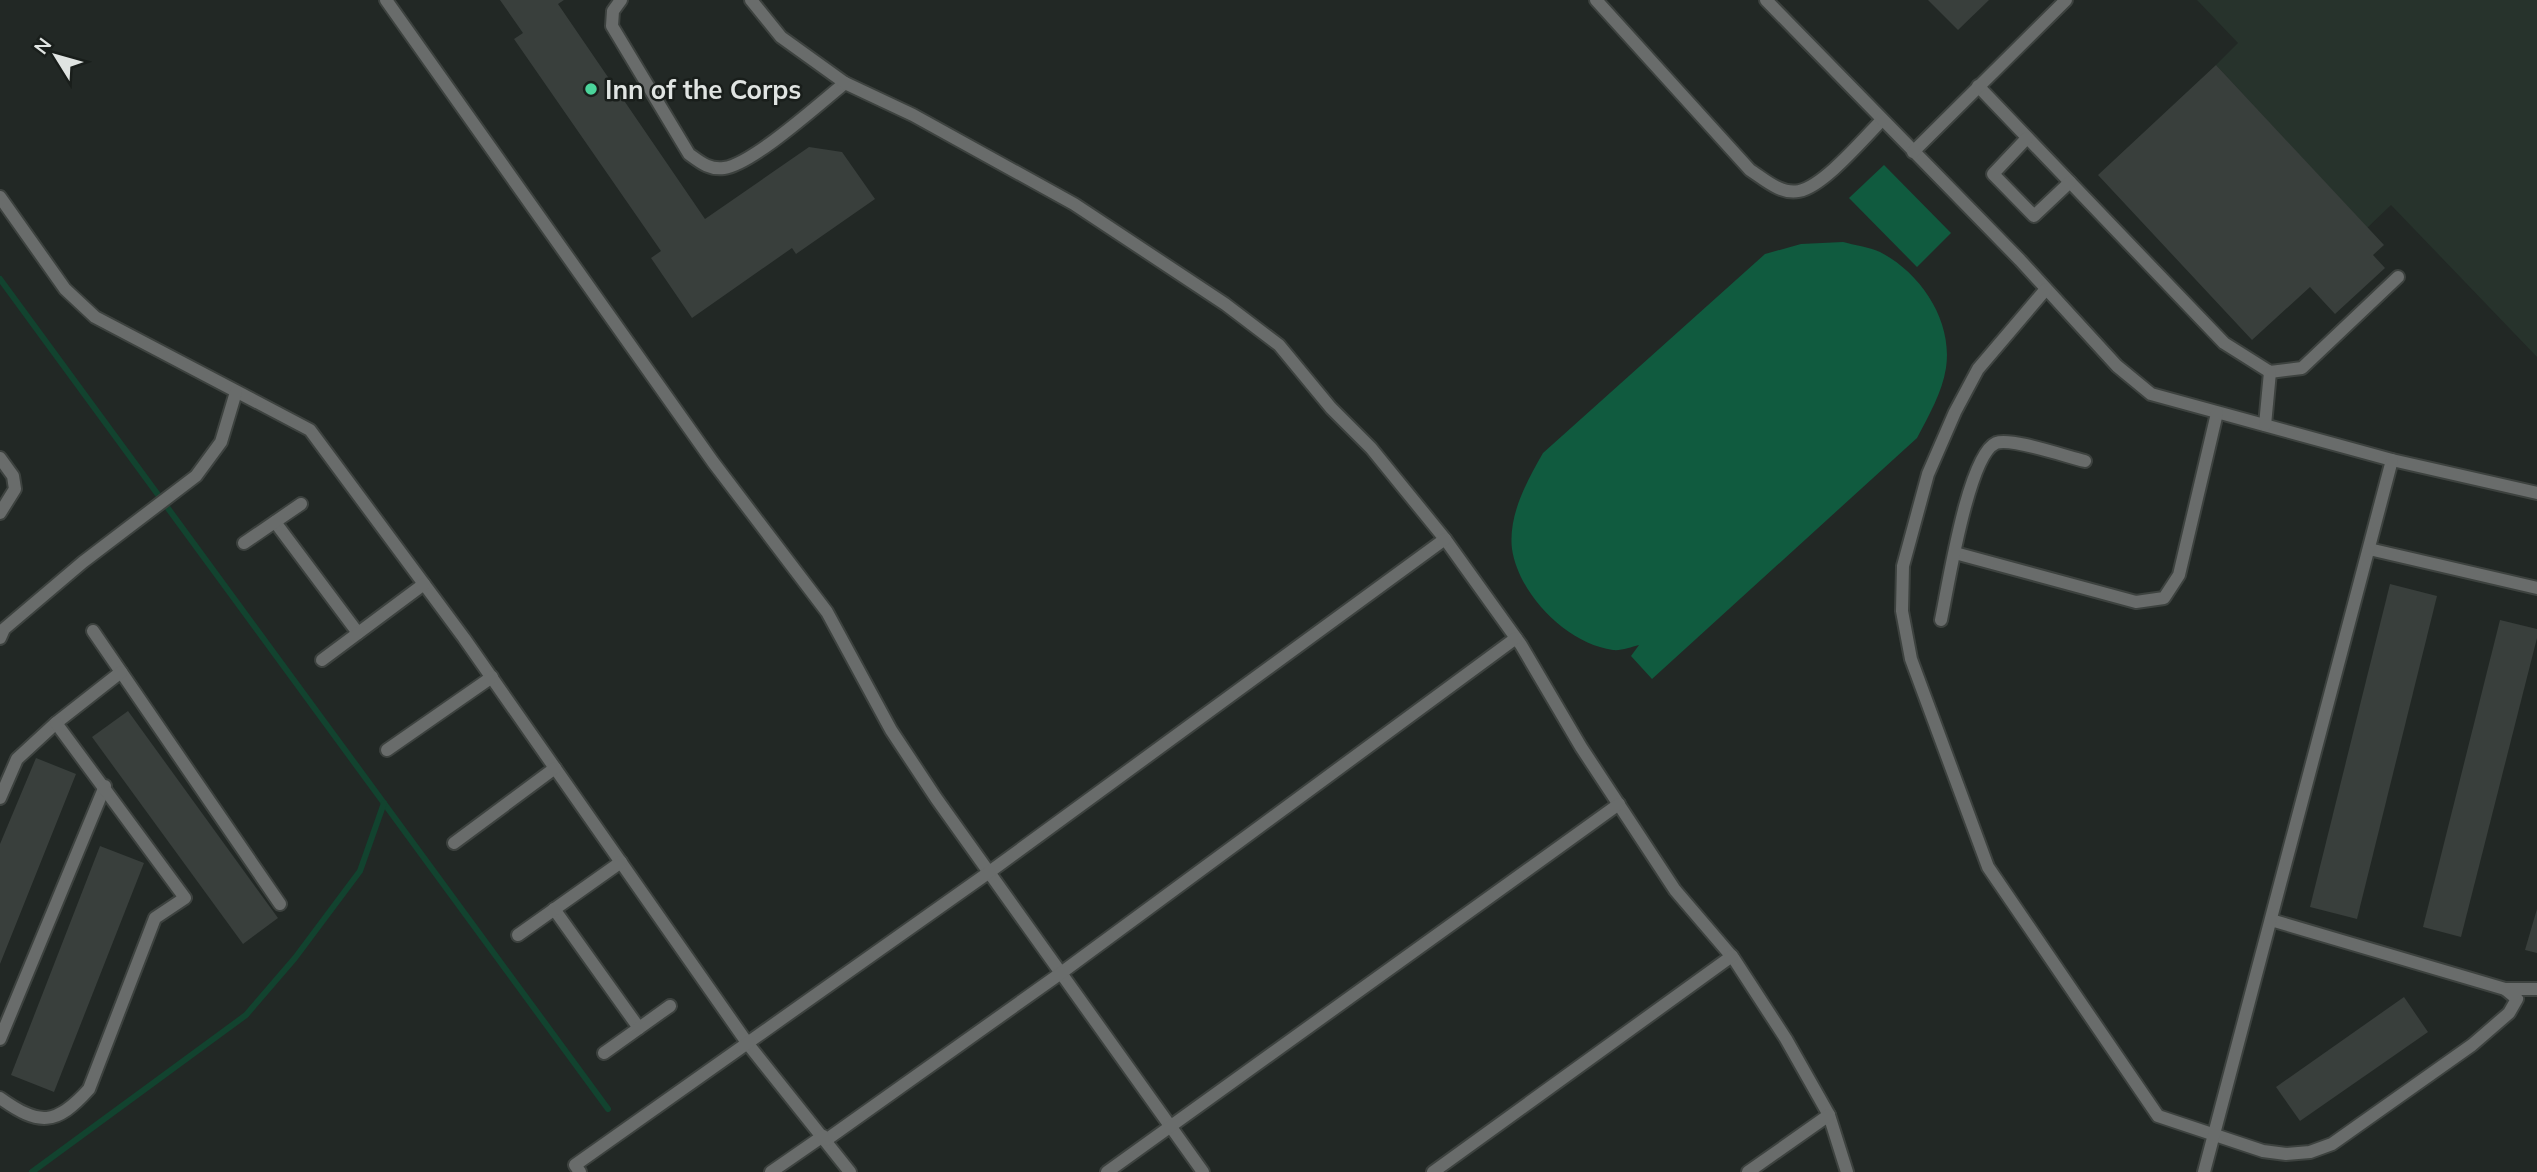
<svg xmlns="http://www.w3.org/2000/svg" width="2537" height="1172" viewBox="0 0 2537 1172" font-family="Mulish,sans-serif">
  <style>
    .built { fill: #27332c }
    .garden { fill: #105b3f }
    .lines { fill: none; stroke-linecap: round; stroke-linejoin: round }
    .stream { stroke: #12432f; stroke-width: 6 }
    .building { fill: #393f3c }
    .service-casing { stroke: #3d423f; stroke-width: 16 }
    .service { stroke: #696c6b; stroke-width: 12 }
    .poi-dot { fill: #4bd49b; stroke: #191e1b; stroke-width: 2.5 }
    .labels { text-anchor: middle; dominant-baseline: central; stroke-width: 5; stroke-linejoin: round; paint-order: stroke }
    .poi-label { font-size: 26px; font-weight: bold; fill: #e0e4e2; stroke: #191e1b; text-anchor: start }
  </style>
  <rect width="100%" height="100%" fill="#222825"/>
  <path class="built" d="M2197,0h340v357l-146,-152 -24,23 -151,-163 22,-22z"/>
  <g class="garden">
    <path d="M1884,165l67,68 -34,34 -68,-69z"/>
    <path d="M1843,242c11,3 26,5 37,10 41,21 73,69 66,116 -4,25 -17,47 -29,70l-265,241 -21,-23 8,-11c-8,2 -18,6 -26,5 -46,-6 -94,-55 -101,-101 -4,-34 15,-68 31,-96l222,-199 36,-10z"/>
  </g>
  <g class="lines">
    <g class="stream">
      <path d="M0,279l608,830"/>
      <path d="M32,1172l214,-157 49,-57 65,-87 24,-68"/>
    </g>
  </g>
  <g class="building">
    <path d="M500,0h64l-6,4 147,215 104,-72 33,5 33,47 -79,55 -4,-6 -100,70 -41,-60 10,-7 -147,-212 9,-6z"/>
    <path d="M1928,0h61l-31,30z"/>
    <path d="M2216,65l168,180 -11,10 12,13 -50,46 -25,-27 -58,53 -154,-165z"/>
    <path d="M2390,584l47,12 -80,323 -47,-12z"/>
    <path d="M2500,620l37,9v9l-76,299 -38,-10z"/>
    <path d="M128,711l150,207 -35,26 -151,-207z"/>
    <path d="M36,758l40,16 -76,190v-120z"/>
    <path d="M100,846l44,17 -90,229 -43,-17z"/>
    <path d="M2537,909v44l-12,-3z"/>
    <path d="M2404,997l24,35 -128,89 -24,-34z"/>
  </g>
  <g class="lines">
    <g class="service-casing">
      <g id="service">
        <path d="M386,0l327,462 114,150 64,118 45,68 267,374"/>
        <path d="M621,0l-8,11 -1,15 77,128c11,8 20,16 35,14 29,-4 96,-65 121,-85"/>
        <path d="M751,0l30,37 64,46 68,32 161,89 151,100 54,41 52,63 40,40 74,91 76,106 60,102 94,143 59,69 52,80 43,76 18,57"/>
        <path d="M1596,0l154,170c14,9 31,25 49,21 25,-5 64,-52 83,-71"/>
        <path d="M1766,0l254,260 97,106 34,28 241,66 145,33"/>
        <path d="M1978,86l246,257 46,29 32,-4 96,-91"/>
        <path d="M2027,138l-34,36 41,42 36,-34"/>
        <path d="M1913,152l153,-152"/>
        <path d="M0,197l65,92 30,28 215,113 154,208 284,406 102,128"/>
        <path d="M2046,289l-68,80 -23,43 -27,62 -25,92 -1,45 9,48 77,208 170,249 105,35 23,3 24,-2 22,-8 140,-99 37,-32 8,-14 -12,-10"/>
        <path d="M2265,425l5,-53"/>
        <path d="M0,458l13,18 2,13 -15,24"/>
        <path d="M275,522l83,111"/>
        <path d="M244,543l57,-39"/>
        <path d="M2369,549l168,39"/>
        <path d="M1955,553l181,49 28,-4 15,-23 38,-162"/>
        <path d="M1941,620c7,-33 27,-165 55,-177 15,-6 71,14 89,18"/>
        <path d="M93,631l187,273"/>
        <path d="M0,638l4,-9 79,-67 113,-86 25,-34 15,-50"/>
        <path d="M322,660l102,-76"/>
        <path d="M387,750l105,-73"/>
        <path d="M0,798l17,-39 39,-36 65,-51"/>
        <path d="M454,843l101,-75"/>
        <path d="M554,909l85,119"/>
        <path d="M2271,920l234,69h32"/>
        <path d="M518,935l103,-73"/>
        <path d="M0,1039l105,-253"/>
        <path d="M604,1053l66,-47"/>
        <path d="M0,1098c39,28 56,28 89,-9l66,-171 30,-20 -129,-175"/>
        <path d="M826,1140l235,-167 455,-335"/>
        <path d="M580,1172l-5,-7 413,-292 457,-334"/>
        <path d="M771,1172l52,-36"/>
        <path d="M1107,1172l512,-368"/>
        <path d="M1433,1172l299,-216"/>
        <path d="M1748,1172l81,-57"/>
        <path d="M2204,1172l188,-712"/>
      </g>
    </g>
    <use href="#service" class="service"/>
  </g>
  <circle class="poi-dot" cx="591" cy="89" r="7"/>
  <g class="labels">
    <g class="poi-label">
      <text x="605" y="89">Inn of the Corps</text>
    </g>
  </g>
  <g transform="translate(56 56) rotate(307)" stroke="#191e1b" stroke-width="5" paint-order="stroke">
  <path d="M0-5L12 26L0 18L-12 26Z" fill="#e0e4e2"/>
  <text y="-10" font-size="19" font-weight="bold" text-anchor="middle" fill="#e0e4e2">N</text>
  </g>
</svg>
